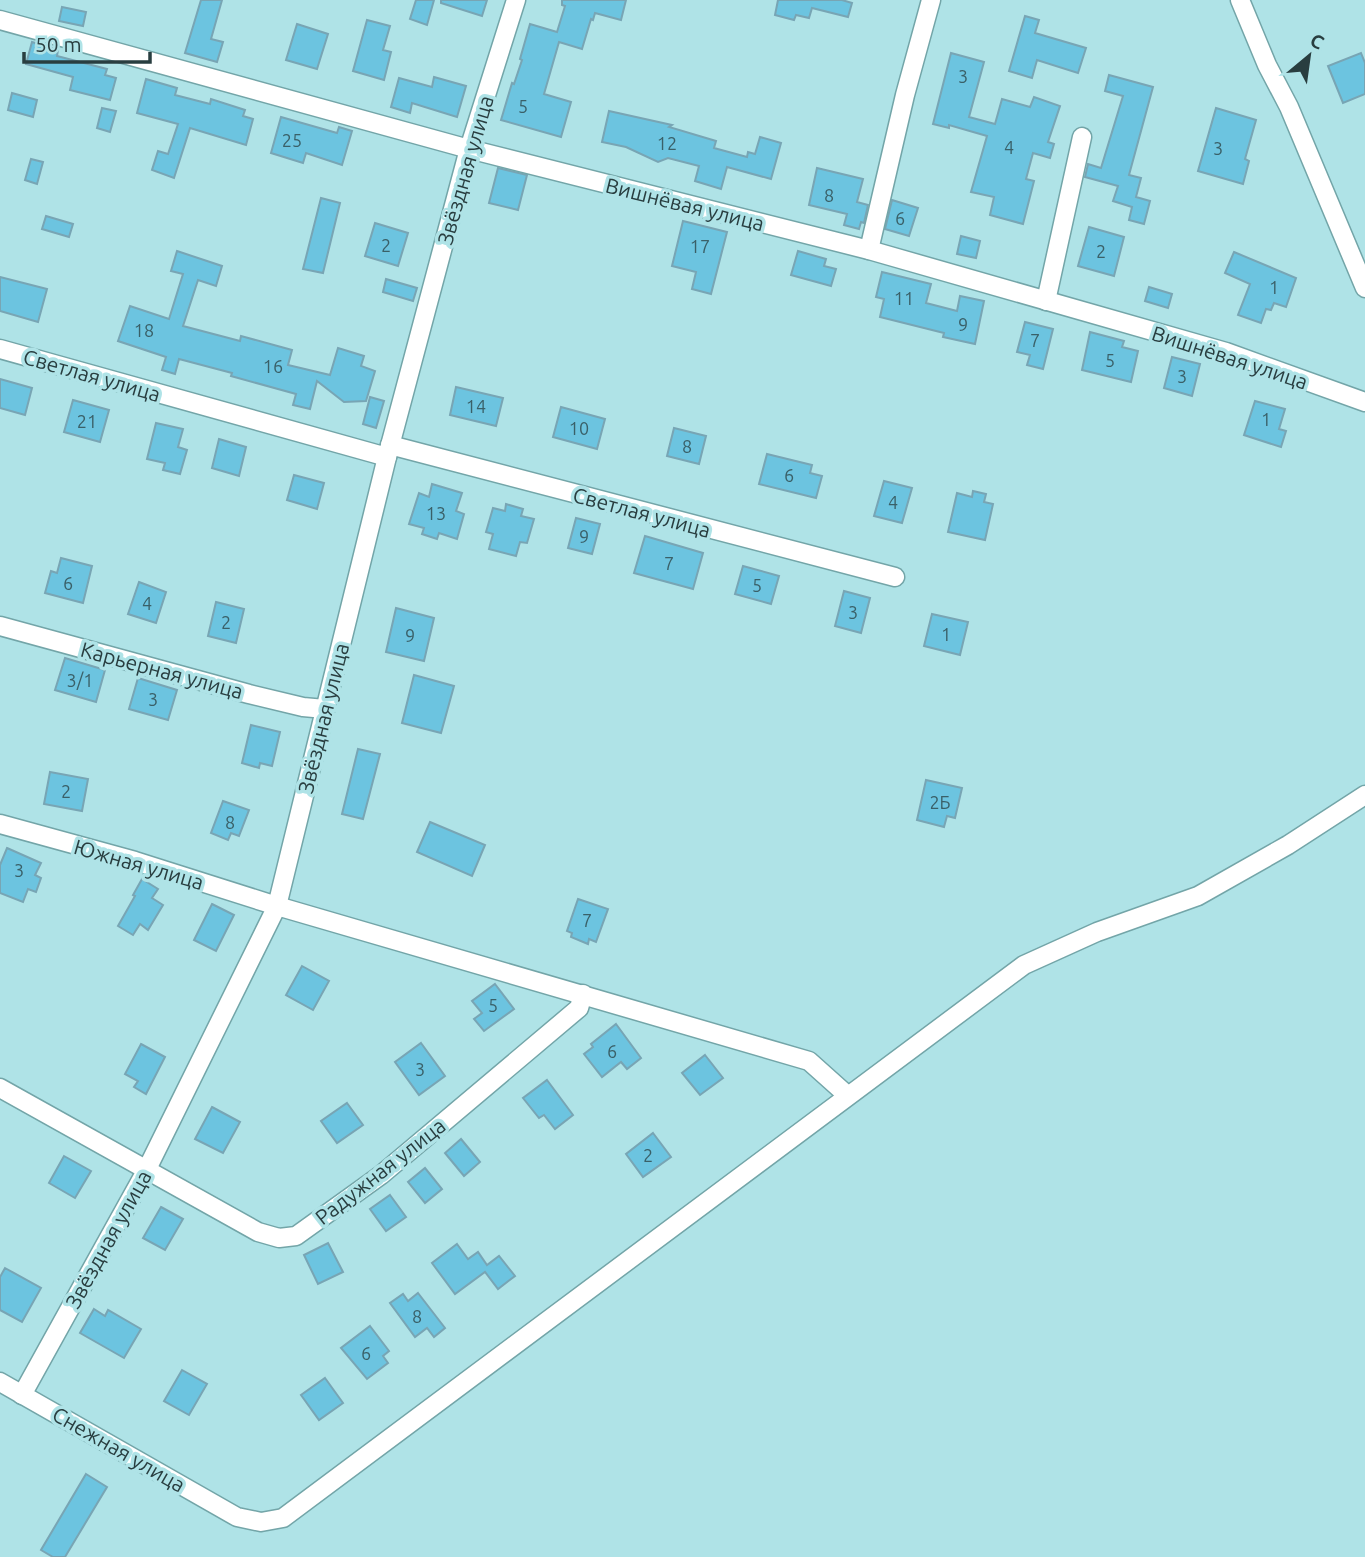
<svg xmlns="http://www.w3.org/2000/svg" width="1365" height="1557" viewBox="0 0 1365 1557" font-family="Ubuntu,sans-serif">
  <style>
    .building { fill: #6cc4e0; stroke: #78a5b4; stroke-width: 2 }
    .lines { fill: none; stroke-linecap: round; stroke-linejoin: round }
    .street-casing { stroke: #73a5a8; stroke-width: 21 }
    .street { stroke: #fff; stroke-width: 18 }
    .labels { text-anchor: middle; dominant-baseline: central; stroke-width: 7; stroke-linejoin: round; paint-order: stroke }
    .number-label { font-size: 18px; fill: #3a6068 }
    .street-label { font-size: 21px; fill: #293e40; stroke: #afe3e7 }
  </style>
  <rect width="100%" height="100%" fill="#afe3e7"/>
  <g class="building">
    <path d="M201,0h21l-11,39 12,3 -6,20 -32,-9z"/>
    <path d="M416,0h18l-7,25 -17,-6z"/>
    <path d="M441,0h46l-5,16 -41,-13z"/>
    <path d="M562,0h64l-5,20 -26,-7 -2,7 -2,-1 -9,30 -23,-7 -15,52 27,8 -10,35 -60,-17 11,-37 2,1 8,-24 -2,-1 10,-35 27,8 8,-26 -3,-1z"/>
    <path d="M778,0h64l10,3 -4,14 -36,-9 -3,10 -13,-3 -2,5 -19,-5z"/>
    <path d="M62,7l24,5 -3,14 -24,-5z"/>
    <path d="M1025,16l14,4 -4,13 51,15 -8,25 -41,-13 -5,18 -23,-7z"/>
    <path d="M367,20l23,6 -7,24 8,2 -7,28 -31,-9z"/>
    <path d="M297,24l31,10 -11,35 -31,-9z"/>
    <path d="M32,42l26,8 -1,6 50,13 -2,6 11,3 -6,22 -40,-10 3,-13 -47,-13z"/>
    <path d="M951,53l33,9 -15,55 26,7 7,-25 28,8 4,-10 26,9 -12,36 6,2 -4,14 -17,-5 -7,26 8,2 -11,43 -33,-9 4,-18 -23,-5 16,-56 -38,-11v3l-16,-4z"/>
    <path d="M1361,53l4,10v31l-22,9 -15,-37z"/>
    <path d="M1109,75l44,12 -24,88 12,3 -5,19 14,4 -6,23 -15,-4 3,-13 -19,-6 5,-15 -33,-9 3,-13 13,4 22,-72 -18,-5z"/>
    <path d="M434,77l32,9 -9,31 -45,-14 -2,10 -19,-6 8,-29 33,9z"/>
    <path d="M146,79l31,9 -2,7 35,9 1,-5 34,11 -2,6 10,3 -7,26 -56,-17 -16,50 -22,-8 6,-19 10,3 10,-30 -41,-11z"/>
    <path d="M12,93l25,7 -4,17 -25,-7z"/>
    <path d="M102,108l14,3 -6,21 -13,-4z"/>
    <path d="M1216,108l40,12 -11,39 4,2 -6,23 -45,-13z"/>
    <path d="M609,111l63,14 -3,2 47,14 -2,7 33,9 1,-5 7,2 5,-17 21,6 -10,36 -44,-12 -6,22 -26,-8 4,-15 -31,-8 -10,4 -32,-15 -24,-5z"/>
    <path d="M281,117l56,16 2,-6 13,4 -10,34 -36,-12 -3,10 -32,-10z"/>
    <path d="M31,159l12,3 -6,22 -12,-4z"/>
    <path d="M498,168l29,7 -9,35 -29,-7z"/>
    <path d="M817,168l46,11 -6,23 11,3 -4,18 -3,-1 -2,7 -15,-4 3,-11 -38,-9z"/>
    <path d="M321,198l19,5 -17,70 -20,-4z"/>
    <path d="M892,200l26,8 -9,28 -24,-7z"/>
    <path d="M46,216l27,8 -4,13 -27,-8z"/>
    <path d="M683,221l44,11 -16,62 -19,-5 4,-17 -24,-6z"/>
    <path d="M375,223l33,10 -10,33 -33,-10z"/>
    <path d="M1089,227l35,10 -10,39 -36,-10z"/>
    <path d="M961,236l19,5 -4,17 -19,-4z"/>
    <path d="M177,251l45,15 -6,20 -18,-6 -15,46 57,15 1,-5 51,14 -4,15 42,10 8,-27 26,8 -3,10 14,5 -9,30 -22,1 -27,-21 -7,28 -17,-4 3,-11 -65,-18 1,-3 -53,-14 -4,15 -13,-4 4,-13 -48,-16 12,-35 39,13 14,-45 -12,-3z"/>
    <path d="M798,251l28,8 -2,7 12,3 -5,17 -40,-11z"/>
    <path d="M1234,252l62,26 -10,29 -12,-4 -3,7 -5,-1 -5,14 -23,-8 12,-31 -25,-11z"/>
    <path d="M882,272l49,12 -5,19 31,8 3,-15 24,5 -9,43 -32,-7 1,-4 -64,-16 4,-18 -8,-2z"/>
    <path d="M0,277l47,12 -9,33 -38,-11z"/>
    <path d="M386,279l31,9 -4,13 -30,-9z"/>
    <path d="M1149,287l23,7 -4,14 -23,-7z"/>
    <path d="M1025,322l28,7 -10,40 -16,-4 3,-10 -13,-3z"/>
    <path d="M1090,332l34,9 -2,6 16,4 -7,31 -49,-12z"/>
    <path d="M1172,357l28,7 -8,32 -28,-8z"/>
    <path d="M0,379l32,9 -7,27 -25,-7z"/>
    <path d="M456,387l47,11 -7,28 -46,-11z"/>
    <path d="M370,397l14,4 -8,27 -13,-4z"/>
    <path d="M73,400l36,10 -9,32 -36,-10z"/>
    <path d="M1255,401l30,8 -6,20 7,2 -5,16 -37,-12z"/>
    <path d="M561,407l44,12 -8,30 -44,-12z"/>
    <path d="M156,423l27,6 -5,18 9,3 -7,24 -17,-4 2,-7 -18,-4z"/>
    <path d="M674,428l32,8 -7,28 -32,-8z"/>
    <path d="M219,439l27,8 -7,29 -27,-8z"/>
    <path d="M767,454l45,11 -2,8 12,3 -6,22 -57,-14z"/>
    <path d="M294,475l30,8 -7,26 -30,-9z"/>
    <path d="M884,481l28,7 -10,35 -28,-7z"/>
    <path d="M432,484l30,9 -6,18 8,3 -7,25 -18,-6 -2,6 -15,-5 2,-6 -15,-4 10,-31 10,4z"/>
    <path d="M973,491l13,3 -2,8 9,2 -8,36 -37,-8 9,-39 15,4z"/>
    <path d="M506,504l17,5 -2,7 13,3 -7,24 -7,-1 -4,14 -27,-7 4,-15 -7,-2 7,-24 12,3z"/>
    <path d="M576,518l24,6 -8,30 -24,-6z"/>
    <path d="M645,536l58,17 -10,36 -59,-16z"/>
    <path d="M61,558l31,8 -9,37 -38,-10 6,-22 6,2z"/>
    <path d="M743,566l36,10 -8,28 -36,-10z"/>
    <path d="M139,582l27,10 -10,31 -28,-9z"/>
    <path d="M844,591l26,7 -9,35 -26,-7z"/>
    <path d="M216,602l28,7 -8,34 -28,-7z"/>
    <path d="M396,608l38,10 -10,43 -38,-9z"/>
    <path d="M932,614l36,8 -8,33 -36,-9z"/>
    <path d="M65,658l40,12 -9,32 -41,-12z"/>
    <path d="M414,675l40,11 -13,47 -39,-10z"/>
    <path d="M138,678l39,12 -9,30 -39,-11z"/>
    <path d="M251,725l29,7 -8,34 -12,-3 -1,5 -17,-5z"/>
    <path d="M358,749l22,5 -17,65 -21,-5z"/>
    <path d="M50,772l38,7 -6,32 -38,-7z"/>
    <path d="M926,780l36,8 -7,30 -8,-2 -3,11 -27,-7z"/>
    <path d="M223,801l26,9 -10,26 -8,-3 -3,7 -17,-7z"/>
    <path d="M430,822l55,23 -13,31 -55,-24z"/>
    <path d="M7,848l34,15 -6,12 6,3 -5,14 -8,-3 -5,13 -23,-9v-28z"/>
    <path d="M142,879l16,10 -6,9 11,7 -15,25 -8,-6 -7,11 -15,-9 17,-30 -2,-1z"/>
    <path d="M578,899l30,10 -12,33 -7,-3 -1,5 -17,-7 1,-4 -5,-2z"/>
    <path d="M212,904l22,11 -18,36 -22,-11z"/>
    <path d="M302,966l27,15 -16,29 -27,-15z"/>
    <path d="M495,984l19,25 -30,22 -10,-12 8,-6 -10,-12z"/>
    <path d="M616,1024l25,34 -14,11 -6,-7 -19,15 -18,-23 9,-7 -2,-3z"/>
    <path d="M421,1043l24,33 -26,19 -24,-33z"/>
    <path d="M141,1044l24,13 -19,37 -12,-7 4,-6 -13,-7z"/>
    <path d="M705,1055l18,23 -23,17 -18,-22z"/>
    <path d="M547,1080l26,35 -18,14 -11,-14 -5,3 -16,-20z"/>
    <path d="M347,1103l16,22 -26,18 -16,-22z"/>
    <path d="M212,1107l28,15 -17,31 -28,-14z"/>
    <path d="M653,1133l18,24 -28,20 -17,-23z"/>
    <path d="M461,1139l19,23 -16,14 -19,-23z"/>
    <path d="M64,1156l27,15 -16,27 -26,-15z"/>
    <path d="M425,1168l17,21 -17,14 -17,-21z"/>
    <path d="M390,1195l16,22 -20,14 -16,-22z"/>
    <path d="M161,1207l22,12 -18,31 -22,-12z"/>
    <path d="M328,1243l15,29 -25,12 -14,-29z"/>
    <path d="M457,1244l11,15 10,-7 9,13 12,-9 16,20 -17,13 -13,-17 -30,22 -23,-31z"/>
    <path d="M5,1268l36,20 -19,34 -22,-12v-33z"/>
    <path d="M418,1293l27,35 -11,9 -7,-9 -12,9 -25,-34 13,-9 5,7z"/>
    <path d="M94,1309l11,7 3,-6 33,19 -17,29 -44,-25z"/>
    <path d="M370,1326l19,25 -6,5 5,7 -21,16 -26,-31z"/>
    <path d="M182,1370l25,14 -18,31 -25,-14z"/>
    <path d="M325,1378l18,25 -24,17 -18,-25z"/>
    <path d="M86,1474l21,13 -42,70h-12l-12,-7z"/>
  </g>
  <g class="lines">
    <g class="street-casing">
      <g id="street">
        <path d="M1240,0l27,65 22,42 76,181"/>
        <path d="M0,20l469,129 400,101 357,102 139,50"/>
        <path d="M869,250l36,-155 26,-95"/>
        <path d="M1046,301l36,-164"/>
        <path d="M0,349l387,108"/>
        <path d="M390,445l505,132"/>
        <path d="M0,626l249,68 54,13 22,2"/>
        <path d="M0,824l135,37 142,45 532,155 38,34"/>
        <path d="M0,1088l258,144 21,6 17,-2 85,-61 198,-167 4,-14"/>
        <path d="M0,1382l237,135 24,5 22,-4 741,-553 73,-33 101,-36 90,-51 77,-50"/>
        <path d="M22,1395l124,-224 131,-265 110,-449 82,-308 47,-149"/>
      </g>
    </g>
    <use href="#street" class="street"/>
  </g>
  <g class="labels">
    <g class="number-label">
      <text x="963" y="76">3</text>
      <text x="523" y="106">5</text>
      <text x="292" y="140">25</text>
      <text x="667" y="143">12</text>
      <text x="1009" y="147">4</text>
      <text x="1218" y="148">3</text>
      <text x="829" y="195">8</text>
      <text x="900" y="218">6</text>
      <text x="386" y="245">2</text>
      <text x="700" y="246">17</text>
      <text x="1101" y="251">2</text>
      <text x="1274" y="287">1</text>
      <text x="904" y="298">11</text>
      <text x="963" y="324">9</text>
      <text x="144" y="330">18</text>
      <text x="1035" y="340">7</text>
      <text x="1110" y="360">5</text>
      <text x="273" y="366">16</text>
      <text x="1182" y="376">3</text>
      <text x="476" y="406">14</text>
      <text x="1266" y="419">1</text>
      <text x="87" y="421">21</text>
      <text x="579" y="428">10</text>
      <text x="687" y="446">8</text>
      <text x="789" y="475">6</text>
      <text x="893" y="502">4</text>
      <text x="436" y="513">13</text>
      <text x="584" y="536">9</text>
      <text x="669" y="563">7</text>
      <text x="68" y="583">6</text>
      <text x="757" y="585">5</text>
      <text x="147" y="603">4</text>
      <text x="853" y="612">3</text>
      <text x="226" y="622">2</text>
      <text x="946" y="634">1</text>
      <text x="410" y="635">9</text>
      <text x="80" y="680">3/1</text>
      <text x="153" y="699">3</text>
      <text x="66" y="791">2</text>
      <text x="940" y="802">2Б</text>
      <text x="230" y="822">8</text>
      <text x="19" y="870">3</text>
      <text x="587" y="920">7</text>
      <text x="493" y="1005">5</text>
      <text x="612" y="1051">6</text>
      <text x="420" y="1069">3</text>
      <text x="648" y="1155">2</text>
      <text x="417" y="1316">8</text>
      <text x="366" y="1353">6</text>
    </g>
    <g class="street-label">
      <text transform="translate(465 170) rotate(-74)">Звёздная улица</text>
      <text transform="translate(685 204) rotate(14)">Вишнёвая улица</text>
      <text transform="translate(1230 357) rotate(18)">Вишнёвая улица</text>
      <text transform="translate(92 375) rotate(16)">Светлая улица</text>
      <text transform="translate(642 512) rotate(15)">Светлая улица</text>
      <text transform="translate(162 670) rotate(15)">Карьерная улица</text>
      <text transform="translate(323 718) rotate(-76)">Звёздная улица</text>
      <text transform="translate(139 864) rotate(16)">Южная улица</text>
      <text transform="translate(380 1171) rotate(-38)">Радужная улица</text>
      <text transform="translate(108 1239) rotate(-61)">Звёздная улица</text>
      <text transform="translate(119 1449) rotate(30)">Снежная улица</text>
    </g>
  </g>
  <g transform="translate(1309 56) rotate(29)" stroke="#afe3e7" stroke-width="5" paint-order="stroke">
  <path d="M0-5L12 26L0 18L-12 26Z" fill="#293e40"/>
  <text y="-10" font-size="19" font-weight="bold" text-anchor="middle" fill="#293e40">С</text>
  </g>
  <path d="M24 52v10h126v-10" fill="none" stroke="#293e40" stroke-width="3.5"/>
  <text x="35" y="52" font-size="21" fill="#293e40" stroke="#afe3e7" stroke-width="5" paint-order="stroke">50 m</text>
</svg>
